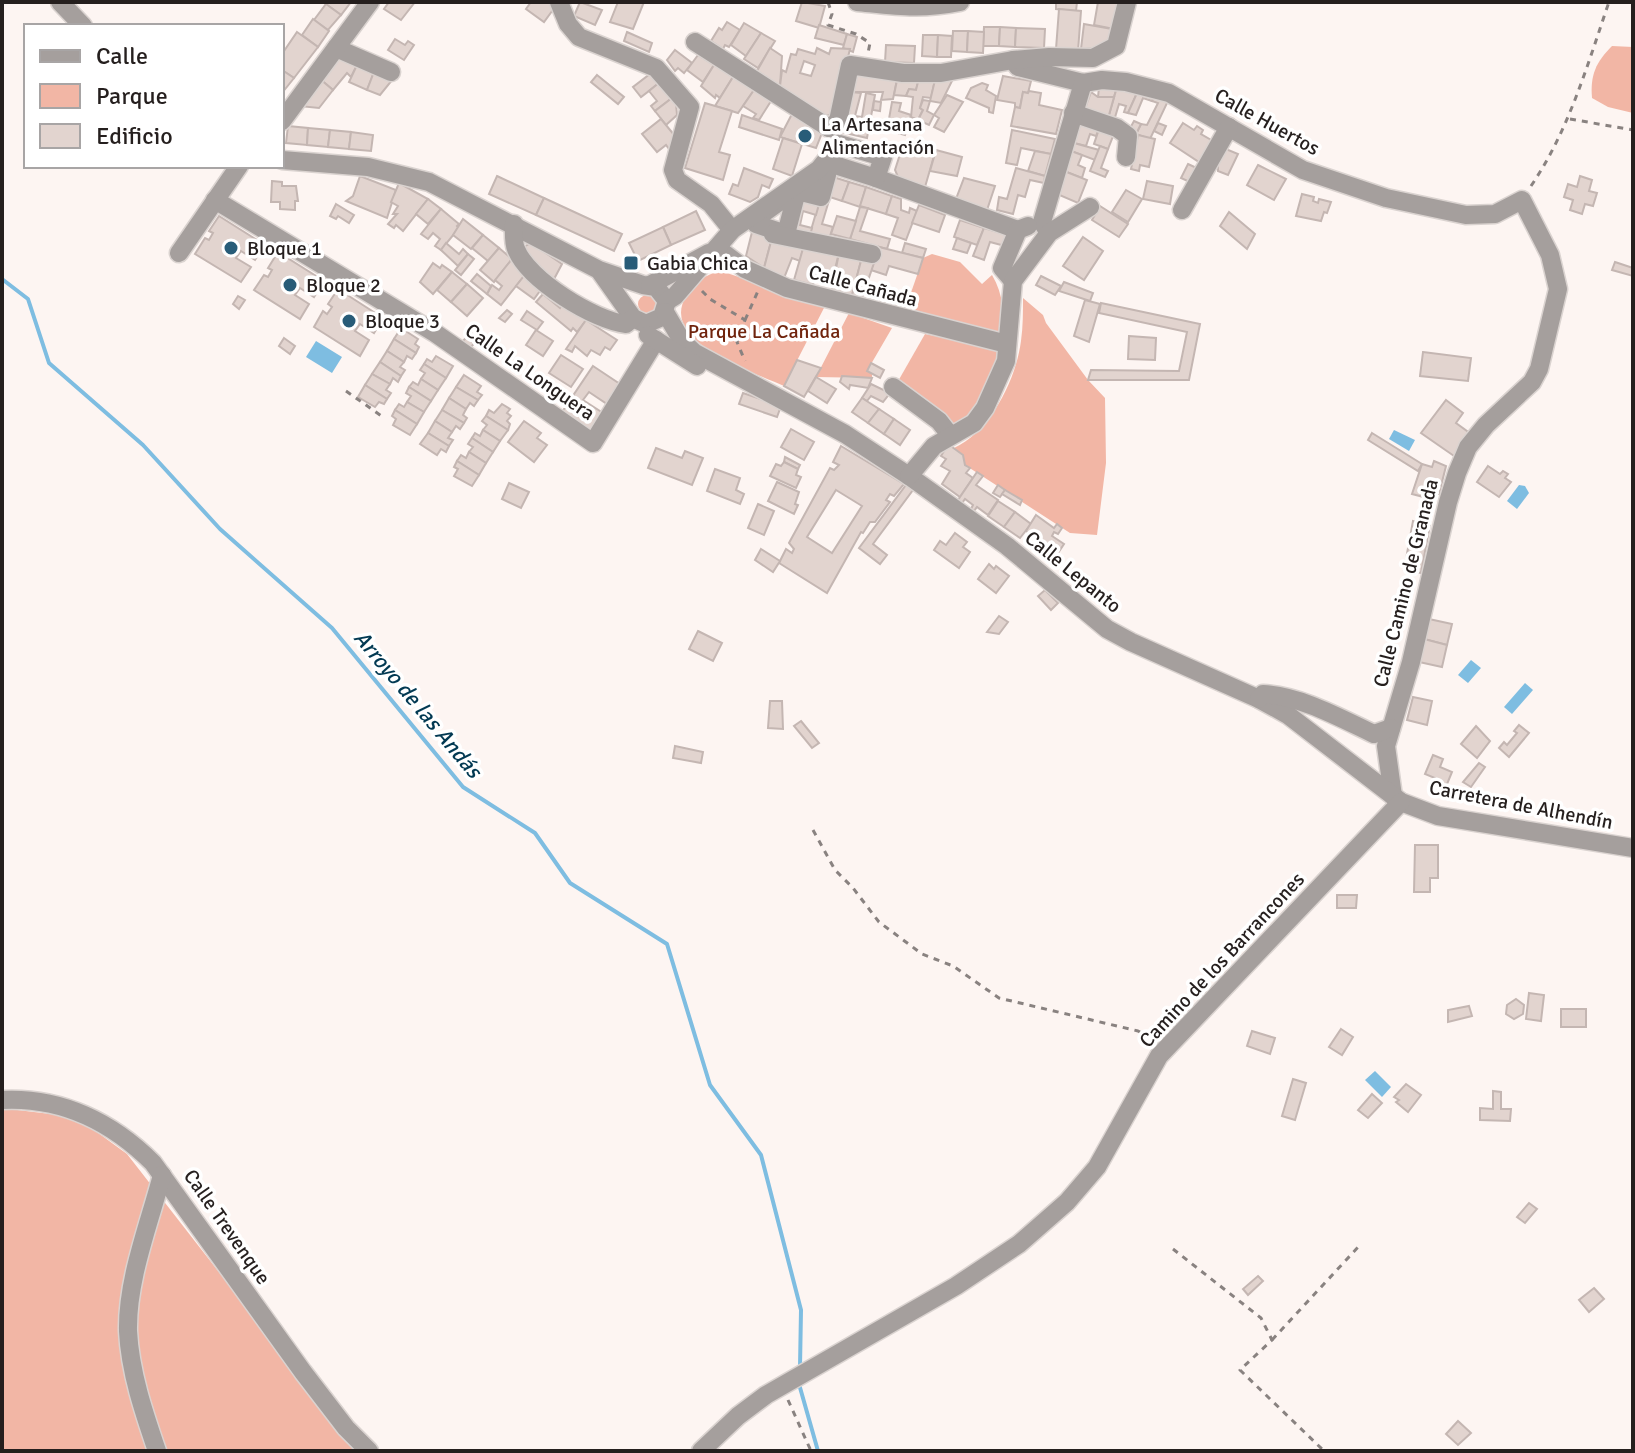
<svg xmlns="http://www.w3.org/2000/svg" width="1635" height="1453" viewBox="0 0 1635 1453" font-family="Signika,sans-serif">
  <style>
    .green { fill: #f2b6a5 }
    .water { fill: #7ebde1 }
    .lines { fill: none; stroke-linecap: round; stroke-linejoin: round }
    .stream { stroke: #7ebde1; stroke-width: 4 }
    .building { fill: #e2d4cf; stroke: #c4b6b2; stroke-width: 2; fill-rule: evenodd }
    .minor-casing { stroke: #dad3d0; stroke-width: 21 }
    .path { stroke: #898280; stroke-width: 3; stroke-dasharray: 6 6; stroke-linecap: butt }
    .minor { stroke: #a59f9d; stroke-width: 18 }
    .poi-dot { fill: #285c78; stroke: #fff; stroke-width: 3 }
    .labels { text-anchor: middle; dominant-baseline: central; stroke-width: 7; stroke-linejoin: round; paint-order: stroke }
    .street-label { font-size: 20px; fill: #251f1e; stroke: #fff }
    .poi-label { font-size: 20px; fill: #251f1e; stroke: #fff; text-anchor: start }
    .park-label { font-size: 20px; fill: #70240d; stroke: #fff }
    .water-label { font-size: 22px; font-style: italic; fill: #023952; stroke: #fff }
  </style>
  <rect width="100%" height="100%" fill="#fdf5f2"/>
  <g class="green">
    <path d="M1612,46l21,1v66l-25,-6 -16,-9c-2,-23 4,-36 20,-52z"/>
    <path d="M932,254l28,8 22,22 10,-9c12,20 12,40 10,62l-97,-27 18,-52z"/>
    <path d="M721,271l104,35 -41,80c-30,-14 -128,-45 -97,-91 8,-13 19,-21 34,-24z"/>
    <circle cx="647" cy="304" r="9"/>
    <path d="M1023,298l20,17 3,8 42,57 17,18 1,65 -9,72 -27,-2 -105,-68 -2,-10 -9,-7c36,-16 62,-68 67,-107 2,-14 2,-29 2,-43z"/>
    <path d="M849,313l43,15 -25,43 5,3v4l-56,-1z"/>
    <path d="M925,334l77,15 -23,60 -24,16 -58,-42z"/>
    <path d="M9,1109l58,7 23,11 37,27 144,185 39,58 48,54h-356v-341z"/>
  </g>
  <g class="water">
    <path d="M316,341l26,16 -10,16 -26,-16z"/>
    <path d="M1394,430l21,10 -6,11 -20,-12z"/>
    <path d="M1519,485l6,1 4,7 -12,16 -10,-8z"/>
    <path d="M1471,660l10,8 -13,15 -10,-8z"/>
    <path d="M1525,683l8,7 -21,24 -8,-7z"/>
    <path d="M1375,1071l16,16 -9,10 -17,-17z"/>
  </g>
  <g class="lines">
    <g class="stream">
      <path d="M2,279l26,20 21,64 94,82 77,84 112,99 131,159 72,46 35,50 97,61 43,141 51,70 40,155 -1,57"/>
      <path d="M799,1384l19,67"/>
    </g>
  </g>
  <g class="building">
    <path d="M323,2h28l-10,13z"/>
    <path d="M389,2h26l-14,18 -17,-11z"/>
    <path d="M531,2h18l6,5 -11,15 -18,-13z"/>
    <path d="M580,2l22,8 -7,15 -21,-9z"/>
    <path d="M618,2h26l-11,27 -23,-7z"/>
    <path d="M802,2l23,4 -6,22 -23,-7z"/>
    <path d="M1056,2h21l-1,9 -20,-2z"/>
    <path d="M1098,2h21l-5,27 -20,-4z"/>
    <path d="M326,4l15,11 -13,15 -14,-10z"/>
    <path d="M1059,9l22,2 -3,40 -22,-2z"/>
    <path d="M313,19l16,12 -11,16 -16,-12z"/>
    <path d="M727,22l13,8 -11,17 -4,-2 -2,4 -12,-8 8,-13 3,2z"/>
    <path d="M744,23l17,10 -15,23 -15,-11z"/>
    <path d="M1084,24l28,5 -3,13 -7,6 -21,1z"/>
    <path d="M819,25l28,9 -3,11 -29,-7z"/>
    <path d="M984,27h16l-1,19h-16z"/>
    <path d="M1000,27l16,1 -1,19 -16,-1z"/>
    <path d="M1016,28l29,1 -1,19 -29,-1z"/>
    <path d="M953,31h15l-1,21 -15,-1z"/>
    <path d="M968,31l16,1 -1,21 -16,-1z"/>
    <path d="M297,32l21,15 -24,31 -12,-8v-16z"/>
    <path d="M627,32l25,11 -3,9 -25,-11z"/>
    <path d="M761,33l14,8 -17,27 -14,-9z"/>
    <path d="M847,34l10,3 -4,15 -10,-4z"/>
    <path d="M923,35h15l-1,22 -15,-1z"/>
    <path d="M938,35l14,1 -1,21h-14z"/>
    <path d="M395,39l10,6 3,-4 6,4 -10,15 -16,-10z"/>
    <path d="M886,45l29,1 -1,17 -29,-1z"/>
    <path d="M770,48l12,8 -2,30 -23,-15z"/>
    <path d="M817,48l12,6 2,-6 19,1 -16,65 -9,2 -45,-30 2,-16 4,2 5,-18 5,1 2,-6 17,5zM804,61l11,4 -4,11 -11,-3z"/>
    <path d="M675,50l17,13 -8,10 -6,-5 -3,3 -8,-11z"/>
    <path d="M698,55l16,10 -11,17 -16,-12z"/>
    <path d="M341,58l16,7 -6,12 -4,-4 -14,17 -13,-11 15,-19z"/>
    <path d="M357,65l17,7 -7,18 -18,-8z"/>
    <path d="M714,65l19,12 -13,21 -4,-3 -1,3 -14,-12z"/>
    <path d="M857,67l41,8 -5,24 -12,1 2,-8h-32z"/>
    <path d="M282,70l12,8 -12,15z"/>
    <path d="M374,72l19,7 -13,16 -13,-5z"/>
    <path d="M650,74l8,10 -17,13 -8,-10z"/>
    <path d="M597,75l27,22 -6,7 -27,-22z"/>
    <path d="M898,75l21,3 -3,12 -7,-1 -3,7 -12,-1z"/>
    <path d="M1003,76l28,5 -3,12 -5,-1 -3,16 -5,-1v-4l-18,-3z"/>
    <path d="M733,77l21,13 -16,23 -23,-7z"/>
    <path d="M919,78l16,2 -4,18 -8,-1 -3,11 3,2 -5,10 -7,-3 2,-20 -7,-1 3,-7 7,1z"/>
    <path d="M320,79l13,11 -14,18 -20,-2z"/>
    <path d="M935,80l17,1 -11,22 -11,-2z"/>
    <path d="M660,82l12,16 -17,13 -4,-5 6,-5 -8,-10z"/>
    <path d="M982,83l6,2 -2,5 10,6 -3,17 -4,-1v-4l-23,-10 5,-10z"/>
    <path d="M1099,87h18l-3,10h-16z"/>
    <path d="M1117,87l20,6 -9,20 -4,-1 2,-6 -7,-2 -6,20 -6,-2z"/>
    <path d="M754,90l17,11 -12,19 -6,-2 3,-4 -13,-8z"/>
    <path d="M1029,91l12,2 -2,12 23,5 -6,24 -45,-8 4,-19 5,1 3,-16 5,1z"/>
    <path d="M851,92l10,1 -6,23 7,1 4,-24 9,2 -8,43 -26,-6z"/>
    <path d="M1091,92l7,5h16l-7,25 -24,-8z"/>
    <path d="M1137,93l19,1 -4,7 -9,-3 -7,17 -8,-2z"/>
    <path d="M1156,94l12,7 -18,38 -14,-5 5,-10 6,1 11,-22 -6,-2z"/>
    <path d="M947,95l16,7 -19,30 -10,-5 5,-9 -5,-3z"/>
    <path d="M672,98l4,6 1,11 -11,10 -11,-14z"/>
    <path d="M923,100l7,1 -3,10 7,4 -5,10 -11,-5 5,-10 -3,-2z"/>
    <path d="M874,101l7,1 -1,9 -7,-1z"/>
    <path d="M892,102l9,1 -2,8 12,4 -6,20 -18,-5z"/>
    <path d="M705,103l27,8 -13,41 11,3 -7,25 -38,-12z"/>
    <path d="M792,114l30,19 -6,15 -36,-11z"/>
    <path d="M742,115l40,14 -3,11 -40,-13z"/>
    <path d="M661,119l14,17 -6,13 -3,-4 -9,7 -15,-18z"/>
    <path d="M1082,119l18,7 -4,10 -6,-2 -4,12 -12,-3z"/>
    <path d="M1134,121l7,3 -5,10 -7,-4z"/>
    <path d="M1158,123l8,3 -4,9 -8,-4z"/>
    <path d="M1183,123l11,7 3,-4 6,4 -2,4 12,7 -14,21 -29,-19z"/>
    <path d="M288,126l20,2 -1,17 -21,-2z"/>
    <path d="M1100,126l15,5 -7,18 -14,-5z"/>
    <path d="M308,128l22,2 -2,17 -21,-2z"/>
    <path d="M330,130l21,2 -2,17 -21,-2z"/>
    <path d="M1012,130l43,9 -4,15 -30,-6 -4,17 -11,-2z"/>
    <path d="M351,132l22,3 -2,16 -22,-2z"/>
    <path d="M1138,135l17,4 -6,28 -9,-2 -1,6 -8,-2z"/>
    <path d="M783,138l19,6 -10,32 -19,-7z"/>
    <path d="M1074,143l25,7 -4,10 -24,-9z"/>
    <path d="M1100,146l8,3 -7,19 7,3 -3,6 -15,-6z"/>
    <path d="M1221,147l17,7 -10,21 -10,-4v-4l-5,-2z"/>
    <path d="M902,148l32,8 -9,31 -27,-10 -3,-7z"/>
    <path d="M936,150l26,7 -5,19 -27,-5z"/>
    <path d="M1035,151l16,3 -6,22 -17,-5z"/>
    <path d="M1071,151l11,4 -4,10 7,3 -3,10 -18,-7z"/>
    <path d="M1188,164l13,6 -7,14 -13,-6z"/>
    <path d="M1258,165l28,14 -12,21 -27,-15z"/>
    <path d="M744,168l29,11 -4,9 -7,-3 -4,12 -8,5 -21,-8 4,-10 5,2z"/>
    <path d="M1016,168l29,8 -1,7 -14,-3 -5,17 -7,-2 -5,19 -16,-4 2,-13 8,2z"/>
    <path d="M1064,171l23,9 -9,23 -21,-9z"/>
    <path d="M827,175l22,7 -7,19 -12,-4 -8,27 11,3 -5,15 -19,-5z"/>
    <path d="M360,176l36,14 -9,28 -41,-17 7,-5z"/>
    <path d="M497,176l47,22 -8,17 -47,-21z"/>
    <path d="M1580,176l12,4 -3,11 8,2 -4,13 -8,-2 -3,10 -12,-4 3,-10 -9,-3 4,-13 9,3z"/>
    <path d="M964,178l31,8 -8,24 -31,-11z"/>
    <path d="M272,181l10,1v4h14l2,15h-3v9l-15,-1v-7h-9z"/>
    <path d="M1147,181l26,5 -3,18 -27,-5z"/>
    <path d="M849,182l17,5 -6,20 -18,-6z"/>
    <path d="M399,183l29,16 -25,32 -7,-6 -2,3 -6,-4 9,-10h-4l5,-8 -7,-4z"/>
    <path d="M866,187l26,9 -6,18 -26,-8z"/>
    <path d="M1126,190l16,9 -14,23 -16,-10z"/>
    <path d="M797,191l24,6 -5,18 -13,-4 -3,14 12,3 -3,11 -23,-5z"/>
    <path d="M1302,194l12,3 -1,4 5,2 1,-4 12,3 -4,11 -3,-1 -3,9 -25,-5z"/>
    <path d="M892,196l9,3v11l8,3 1,-5 7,3 -11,29 -14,-5 6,-17 -12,-4z"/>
    <path d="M544,198l78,36 -8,17 -78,-36z"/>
    <path d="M428,199l13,10 -13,15 -12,-10z"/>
    <path d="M336,204l18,11 -5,8 -11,-7 -2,3 -6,-3z"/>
    <path d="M919,205l26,10 -6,17 -27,-9z"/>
    <path d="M1100,206l28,18 -9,13 -27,-17z"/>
    <path d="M860,207l8,1 -8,23 30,8 -3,10 -37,-10z"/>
    <path d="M441,209l18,15 -2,2 2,2 -18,22 -6,-4 5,-7 -7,-6 -5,6 -7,-5z"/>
    <path d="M696,211l9,19 -34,15 -8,-18z"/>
    <path d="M1229,212l26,22 -8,15 -27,-23z"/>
    <path d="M219,216l46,29 -10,15 -14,-9 -5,7 15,9 -10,15 -46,-28 10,-16 4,2 4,-7 -4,-2z"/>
    <path d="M837,216l19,5 -6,18 -19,-5z"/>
    <path d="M463,219l20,16 -12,14 -18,-14z"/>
    <path d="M960,220l24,8 -7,17 -23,-8z"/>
    <path d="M663,227l8,18 -33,16 -9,-18z"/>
    <path d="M984,228l24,7 -3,11 -15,-4 -6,18 -11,-4z"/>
    <path d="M752,232l20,6 -8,30 -18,-12z"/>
    <path d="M483,235l16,13 -11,13 -16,-13z"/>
    <path d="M1083,237l20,14 -19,29 -21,-14z"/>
    <path d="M772,238l32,7 -4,16 -8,-3 -8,20 -20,-10z"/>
    <path d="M957,238l14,5 -4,10 -14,-4z"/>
    <path d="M446,243l13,11 4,-5 5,5 -10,12 -17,-16z"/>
    <path d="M531,243l31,21 -9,17 -31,-33z"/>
    <path d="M905,243l21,6 -3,9 -21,-5z"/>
    <path d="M804,245l35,8 -5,20 -13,-2 -2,5 -4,-1 -2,10 -19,-5z"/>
    <path d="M879,247l44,11 -5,16 -29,-8 -3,9 -15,-5z"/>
    <path d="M499,248l13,11 -18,23 -14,-12z"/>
    <path d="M278,252l46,29 -10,16 -14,-9 -5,7 14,9 -9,15 -46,-29 10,-15 4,2 4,-7 -4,-2z"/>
    <path d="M839,253l23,4 -11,42 -20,-5z"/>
    <path d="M468,254l6,5 -13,16 -6,-5z"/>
    <path d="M862,257l13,3 -14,41 -10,-2z"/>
    <path d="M512,259l16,12 -27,34 -14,-11 5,-9 7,5 3,-4 -7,-6z"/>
    <path d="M1615,262l18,6v8l-21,-6z"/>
    <path d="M433,263l7,5 2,-3 10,7 -19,22 -13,-12z"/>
    <path d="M528,271l17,13 -11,15 -18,-13z"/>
    <path d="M452,272l15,12 -16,18 -14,-12z"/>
    <path d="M477,274l14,12 -4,8 -16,-13z"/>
    <path d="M1041,276l20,10 -6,9 -19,-10z"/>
    <path d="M1064,282l29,11 -3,8 -31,-10z"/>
    <path d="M467,284l16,14 -16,18 -16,-14z"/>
    <path d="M338,289l45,29 -9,15 -14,-9 -5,7 14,9 -9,16 -46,-29 9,-16 4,3 5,-7 -4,-3z"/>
    <path d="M543,294l17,14 4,-6 22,18 -9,12 -4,-4 -2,3 -35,-29z"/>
    <path d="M238,296l7,4 -6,9 -6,-5z"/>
    <path d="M1085,300l15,4 -11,38 -15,-6z"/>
    <path d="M1101,303l99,21 -11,56h-101l3,-10 88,1 8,-39 -88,-19z"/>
    <path d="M507,310l5,4 -7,8 -6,-4z"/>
    <path d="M527,311l16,11 -6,8 -16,-10z"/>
    <path d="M586,320l31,20 -7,10 -5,-3 -5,8 -9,-5 -4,6 -12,-10 -3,6 -6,-3z"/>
    <path d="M401,328l17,11 -3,5 4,3 -3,6 -22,-14z"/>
    <path d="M474,329l7,7 -11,12 -7,-7z"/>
    <path d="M536,330l17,11 -10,15 -17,-11z"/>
    <path d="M1129,336l27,2 -1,22 -27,-1z"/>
    <path d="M284,338l11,8 -5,8 -11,-8z"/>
    <path d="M394,339l22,14 -4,6 -5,-3 -3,6 -17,-11z"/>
    <path d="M387,351l17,11 -4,5 5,3 -4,6 -21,-14z"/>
    <path d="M1423,352l48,6 -3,23 -48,-5z"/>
    <path d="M561,355l22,14 -12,18 -22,-14z"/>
    <path d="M436,356l17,10 -7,12 -22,-14 3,-5 5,3z"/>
    <path d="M797,360l24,8 -17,29 -20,-11z"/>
    <path d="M380,362l21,14 -3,6 -5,-4 -3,6 -18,-10z"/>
    <path d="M871,363l13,7 -4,8 -13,-7z"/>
    <path d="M424,364l22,14 -8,12 -17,-11 4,-6 -5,-3z"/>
    <path d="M593,366l27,18 -13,20 -18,-12 -6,8 20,13 -12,18 -29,-19z"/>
    <path d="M372,374l18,10 -4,6 5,3 -4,6 -22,-14z"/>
    <path d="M464,375l17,11 -4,6 5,3 -4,5 -22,-13z"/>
    <path d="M842,376l30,2 -4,10 -18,-3 -1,4 -9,-7z"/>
    <path d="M816,377l20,12 -9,14 -19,-12z"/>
    <path d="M421,379l17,11 -7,11 -22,-14 4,-5 5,3z"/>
    <path d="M871,384l19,9 -7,9 -12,-6 -4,5 -5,-3z"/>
    <path d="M365,385l22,14 -3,5 -5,-2 -4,5 -17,-10z"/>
    <path d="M409,387l22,14 -7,11 -17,-10 4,-6 -5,-3z"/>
    <path d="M456,387l22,13 -4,6 -4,-3 -4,6 -17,-11z"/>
    <path d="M743,393l38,13 -4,11 -38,-13z"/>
    <path d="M449,398l17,11 -3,6 4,3 -3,5 -22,-13z"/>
    <path d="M862,398l17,11 -11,14 -16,-11z"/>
    <path d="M1446,400l17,13 -7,10 15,11 -17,22 -33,-23z"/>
    <path d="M407,402l17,10 -7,12 -22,-14 4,-6 5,3z"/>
    <path d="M502,404l8,5 -3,4 4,3 -4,5 3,3 -2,6 -22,-14 3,-6 5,3z"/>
    <path d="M879,409l15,10 -10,15 -16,-11z"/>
    <path d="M395,410l22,14 -7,11 -17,-10 3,-6 -4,-3z"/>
    <path d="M442,410l22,13 -4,6 -4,-3 -4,6 -17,-11z"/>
    <path d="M486,416l22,14 -8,11 -17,-11 4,-5 -5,-4z"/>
    <path d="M894,419l16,11 -10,15 -16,-11z"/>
    <path d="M435,421l17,11 -4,6 5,2 -4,6 -21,-13z"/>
    <path d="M524,421l17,12 -4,5 10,7 -13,17 -26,-20z"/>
    <path d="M791,429l23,13 -10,18 -23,-13z"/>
    <path d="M483,430l17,11 -7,11 -21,-14 3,-5 5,3z"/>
    <path d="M428,433l21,13 -3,6 -5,-3 -4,6 -17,-11z"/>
    <path d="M1372,433l50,31 -4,7 -50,-31z"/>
    <path d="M472,438l21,14 -7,11 -17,-11 4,-5 -5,-3z"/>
    <path d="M948,444l15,11 2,10 5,3 -4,5 7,5 -13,19 -18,-13 8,-13 -9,-5 5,-7 -5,-3 3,-5 -1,-1z"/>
    <path d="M841,446l63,38 -10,12 -4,-2 -4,6 4,2 -15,20h-5l-7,11 -2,-1 -34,61 -48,-30 7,-14 6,4 2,-4 -5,-6 41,-75 4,2 5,-5 -6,-3zM836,490l26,16 -30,47 -25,-16z"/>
    <path d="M656,448l26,10 3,-7 18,7 -11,27 -44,-17z"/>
    <path d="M469,452l17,11 -7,12 -22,-14 4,-6 5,3z"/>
    <path d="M785,457l15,8 -2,4 -14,-7z"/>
    <path d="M457,461l22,14 -7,11 -18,-10 4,-7 -4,-2z"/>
    <path d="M1434,461l12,5 -7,28 -6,-1 -2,6 -19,-5 10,-30 10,3z"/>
    <path d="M784,462l14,7 -2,6 5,2 -5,11 -26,-12 6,-12 5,2z"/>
    <path d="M1488,466l12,8 3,-3 5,3 -3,4 6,4 -12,15 -22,-15z"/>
    <path d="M715,469l25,9 -4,12 8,4 -4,10 -33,-13z"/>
    <path d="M977,472l6,4 -7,9 22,15 -10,15 -11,-8 -3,4 -3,-2 2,-4 -8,-6 -3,4 -4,-3z"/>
    <path d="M777,482l22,10 -4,12 3,1 -4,9 -26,-13z"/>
    <path d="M509,483l20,9 -8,16 -19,-9z"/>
    <path d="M906,485l7,5 -40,54 14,11 -7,9 -21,-16z"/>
    <path d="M998,485l7,5 -5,7 -7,-4z"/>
    <path d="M1005,490l17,10 -2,5 -18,-11z"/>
    <path d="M998,501l17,11 -11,15 -16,-11z"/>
    <path d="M758,504l16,7 -10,24 -16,-7z"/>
    <path d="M1015,512l16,12 -11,14 -16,-11z"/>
    <path d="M1036,515l18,13 3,-4 5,4 -4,6 -4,-2 -2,4 12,8 -6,9 -32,-22z"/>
    <path d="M1413,521l17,4 -9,48 -17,-3z"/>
    <path d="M955,533l12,9 -4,5 7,5 -11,16 -25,-18 6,-9 6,4z"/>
    <path d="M761,549l19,12 -7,11 -18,-12z"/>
    <path d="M989,564l5,5 2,-3 13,10 -13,17 -18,-14z"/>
    <path d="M1045,590l13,13 -7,7 -13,-14z"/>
    <path d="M999,616l9,6 -9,12 -12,-2z"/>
    <path d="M1429,619l23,5 -5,21 -23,-6z"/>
    <path d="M698,631l24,12 -9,18 -24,-12z"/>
    <path d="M1424,639l23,6 -5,22 -23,-5z"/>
    <path d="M1413,697l19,4 -5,24 -20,-5z"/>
    <path d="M770,701h12l1,28 -15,-1z"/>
    <path d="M801,721l18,22 -7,5 -18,-22z"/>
    <path d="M1519,725l10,8 -20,24 -10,-9 5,-6 3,3 10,-12 -3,-2z"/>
    <path d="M1476,726l14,15 -13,17 -16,-14z"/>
    <path d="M675,746l28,6 -2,11 -28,-5z"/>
    <path d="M1433,755l10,4 -3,8 12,5 -7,17 -12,-4 2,-7 -10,-4z"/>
    <path d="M1479,763l6,4 -14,20 -8,-5z"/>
    <path d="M1415,845h23v33h-8v14h-16z"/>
    <path d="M1337,895h20l-1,13h-19z"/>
    <path d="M1529,993l15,2 -3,26 -15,-2z"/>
    <path d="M1516,999l8,6 -1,9 -9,5 -8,-5 1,-9z"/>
    <path d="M1469,1006l3,10 -24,6v-12z"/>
    <rect x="1561" y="1009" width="25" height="18"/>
    <path d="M1341,1029l12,8 -11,18 -13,-8z"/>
    <path d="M1252,1031l23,7 -5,16 -23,-8z"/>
    <path d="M1293,1079l13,4 -11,37 -13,-4z"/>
    <path d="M1406,1084l15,11 -13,17 -12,-10 3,-2 -5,-3z"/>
    <path d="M1493,1091l8,1v17h10l-1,12 -30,-1v-12l13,1z"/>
    <path d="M1372,1094l10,9 -14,15 -10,-8z"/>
    <path d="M1529,1203l8,6 -12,14 -8,-6z"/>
    <path d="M1258,1276l5,5 -15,14 -5,-6z"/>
    <path d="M1594,1288l10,11 -15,13 -10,-12z"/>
    <path d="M1458,1421l13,12 -13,12 -12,-11z"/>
  </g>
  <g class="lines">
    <g class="minor-casing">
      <g id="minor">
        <path d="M60,2l23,24"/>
        <path d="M559,2l9,22 11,13 77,31 34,39 -17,63 4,10 34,24 21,26"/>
        <path d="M857,2c40,4 63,8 103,0"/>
        <path d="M695,42l134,86"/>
        <path d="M336,48l55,24"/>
        <path d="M1013,60l5,7 65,16 19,-3 24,2 43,11 134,77 83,28 80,17 29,-1 27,-14 28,55 8,34 -19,80 -7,13 -46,43 -18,22 -11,26 -9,29 -37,160 -25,84 7,50"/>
        <path d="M1073,113l44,15 11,8 -2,21"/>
        <path d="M282,121l88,-119"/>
        <path d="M829,128l9,-7 12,-56 53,8h38l72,-13 36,-3 44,1 23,-12 11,-44"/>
        <path d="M282,160l86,7 61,15 170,88 44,15 13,2 11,14 -5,16 -16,7 -13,-6 -34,-48"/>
        <path d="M821,172l6,3 -6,22 -24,-6 -11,43 -30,-10 -2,-4z"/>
        <path d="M876,178l142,52"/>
        <path d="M215,200l220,133 158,110 63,-103"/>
        <path d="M1182,210l47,-83"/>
        <path d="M514,224c0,8 -1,18 2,25 12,31 79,72 110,75l7,-6"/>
        <path d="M1049,233l-7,-11 41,-139"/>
        <path d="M773,234l99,20"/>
        <path d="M717,248l28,21 42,19 220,56"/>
        <path d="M179,253l60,-87"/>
        <path d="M1013,281l-11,-13 16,-38 10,-4"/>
        <path d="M650,285l59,-32"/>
        <path d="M667,301l8,-5 57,-66 87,-61 20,-25 44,13 -7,21 -38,-12 -7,-9"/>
        <path d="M665,312l17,29 13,12 150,81 64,42 98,70 100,83 24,13 128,57 29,16 113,87 37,14 195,32"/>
        <path d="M648,335l49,31"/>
        <path d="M893,387l46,34 11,14"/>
        <path d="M909,476l25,-30 40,-23 11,-15 21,-47 7,-80 36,-48 41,-26"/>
        <path d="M1259,699l4,-5c38,2 77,24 111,40l17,-6"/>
        <path d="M2,1100c59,-3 110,22 151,63l150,209 43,56 23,23"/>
        <path d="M157,1451c-13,-38 -27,-79 -29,-120 -1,-52 21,-106 34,-156"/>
        <path d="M701,1451l37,-35 28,-21 190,-109 63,-42 48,-42 30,-35 62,-111 242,-254"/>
      </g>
    </g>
    <g class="path">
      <path d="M828,2l4,12 -4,11 28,9 14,9 -2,10"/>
      <path d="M1570,119l63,11"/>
      <path d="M1531,186c38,-56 56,-120 78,-184"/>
      <path d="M702,291l8,8 35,21 -8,22 8,19"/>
      <path d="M745,320l13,-29"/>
      <path d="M346,391l37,26"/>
      <path d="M813,830l22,40 18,18 26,34 43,32 31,12 46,32 139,33 16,8"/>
      <path d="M1173,1249l88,69 11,22 -32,30 84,81"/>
      <path d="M1272,1340l88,-95"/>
      <path d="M788,1400l23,51"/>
    </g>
    <use href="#minor" class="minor"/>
  </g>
  <g class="poi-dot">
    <circle cx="805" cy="136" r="8"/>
    <circle cx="231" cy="248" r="8"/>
    <rect x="623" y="255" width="16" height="16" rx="4"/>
    <circle cx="290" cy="285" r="8"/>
    <circle cx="349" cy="321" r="8"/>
  </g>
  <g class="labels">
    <g class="street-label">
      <text transform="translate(1267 122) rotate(29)">Calle Huertos</text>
      <text transform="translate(863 286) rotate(15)">Calle Cañada</text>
      <text transform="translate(530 372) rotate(35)">Calle La Longuera</text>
      <text transform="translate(1073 572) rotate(39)">Calle Lepanto</text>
      <text transform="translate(1406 583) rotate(-76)">Calle Camino de Granada</text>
      <text transform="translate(1521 805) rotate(11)">Carretera de Alhendín</text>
      <text transform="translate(1222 960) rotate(-47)">Camino de los Barrancones</text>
      <text transform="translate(227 1227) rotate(55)">Calle Trevenque</text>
    </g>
    <g class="poi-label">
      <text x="821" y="124">La Artesana<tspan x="821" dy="23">Alimentación</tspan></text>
      <text x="247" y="248">Bloque 1</text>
      <text x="647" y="263">Gabia Chica</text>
      <text x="306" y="285">Bloque 2</text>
      <text x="365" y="321">Bloque 3</text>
    </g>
    <g class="park-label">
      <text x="764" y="331">Parque La Cañada</text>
    </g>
    <g class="water-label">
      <text transform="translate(418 704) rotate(50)">Arroyo de las Andás</text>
    </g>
  </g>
  <rect width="1635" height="1453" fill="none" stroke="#251f1e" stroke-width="8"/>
  <rect x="24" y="24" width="260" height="144" fill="#ffffff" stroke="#a8a5a5" stroke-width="2"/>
  <rect x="40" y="50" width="40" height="12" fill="#a59f9d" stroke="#a8a5a5" stroke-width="2"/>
  <text x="96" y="64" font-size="24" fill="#251f1e">Calle</text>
  <rect x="40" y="84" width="40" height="24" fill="#f2b6a5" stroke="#a8a5a5" stroke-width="2"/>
  <text x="96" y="104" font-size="24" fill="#251f1e">Parque</text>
  <rect x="40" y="124" width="40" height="24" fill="#e2d4cf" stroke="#a8a5a5" stroke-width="2"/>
  <text x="96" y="144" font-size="24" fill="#251f1e">Edificio</text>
</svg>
